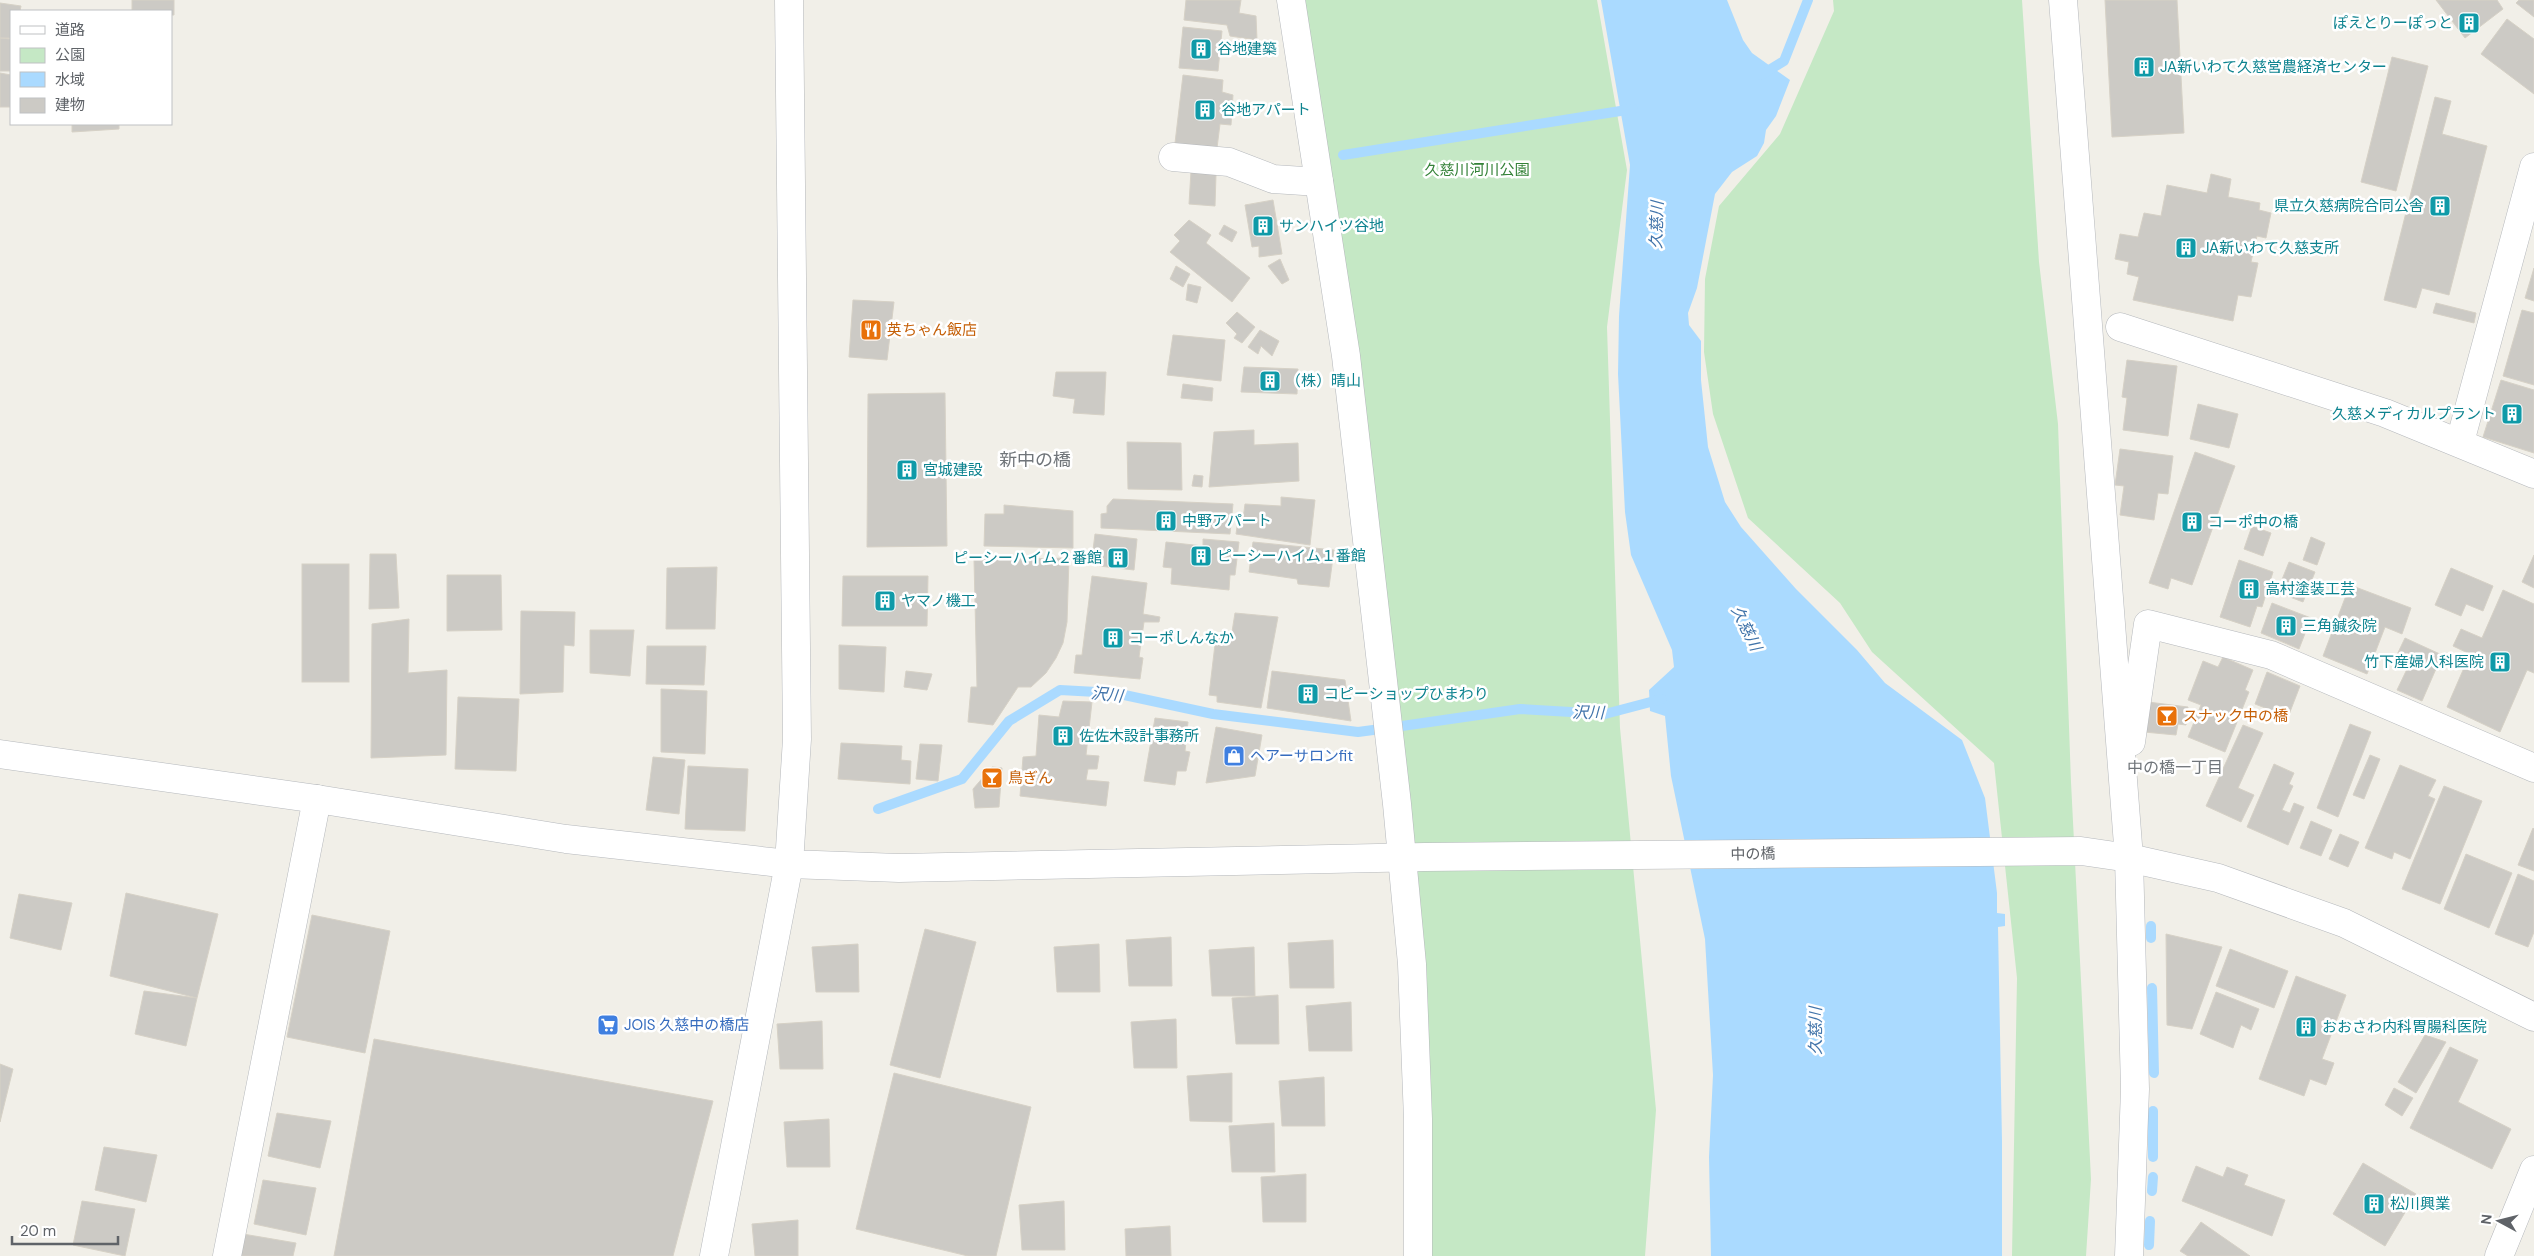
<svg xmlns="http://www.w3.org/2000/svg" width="2534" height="1256" viewBox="0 0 2534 1256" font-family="'DM Sans','Noto Sans JP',sans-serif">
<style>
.green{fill:#c5e8c5}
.water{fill:#aadaff}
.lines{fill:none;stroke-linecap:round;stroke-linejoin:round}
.stream{stroke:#aadaff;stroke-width:10}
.building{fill:#cccac5;stroke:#d6d1c6}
.minor-casing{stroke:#b5b8bc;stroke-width:29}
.tertiary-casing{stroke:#b5b8bc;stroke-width:29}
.minor{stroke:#fff;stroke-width:28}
.tertiary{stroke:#fff;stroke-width:28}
.labels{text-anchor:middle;stroke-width:5;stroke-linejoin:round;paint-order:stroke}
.culture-label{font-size:15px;fill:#0d838f;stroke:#fff;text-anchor:start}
.park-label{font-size:15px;fill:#348238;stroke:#fff}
.food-label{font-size:15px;fill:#c56008;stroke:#fff;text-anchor:start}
.shop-label{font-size:15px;fill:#366cbe;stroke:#fff;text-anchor:start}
.street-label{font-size:15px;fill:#5f6368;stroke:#fff}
.water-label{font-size:16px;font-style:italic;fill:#4174aa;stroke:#fff}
.neighbourhood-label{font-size:16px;fill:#70757a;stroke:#fff}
.quarter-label{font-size:18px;fill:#70757a;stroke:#fff}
</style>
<rect width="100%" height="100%" fill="#f1efe8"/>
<g class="green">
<path d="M1301 0H1597L1627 170 1607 327 1620 728 1656 1110 1645 1256H1428L1426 1054Z"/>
<path d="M1833 0H2022L2039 262 2058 424 2071 782 2091 1179 2086 1256H2012L2017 978 1994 763 1872 652 1840 603 1748 518 1713 414 1704 352 1705 279 1719 206 1780 134 1834 11Z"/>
</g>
<path class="water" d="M1601 0H1727L1743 40 1752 53 1790 80 1776 116 1766 130 1764 143 1757 156 1732 172 1715 194 1697 288 1688 313 1689 325 1701 341V380L1708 447 1725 502 1741 527 1796 589 1857 650 1885 683 1962 740 1985 798 1997 893V913L2005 914V926L1998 927 2002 1141V1256H1711L1709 1157 1713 1075 1705 939 1671 776 1665 716 1650 711 1649 690 1674 667 1672 650 1631 555 1625 512 1618 374 1619 316 1630 165Z"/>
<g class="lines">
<g class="stream">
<path d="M1761 75 1784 61 1808 0"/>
<path d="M1343 155 1633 109"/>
<path d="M1402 726 1520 709 1605 714 1662 699"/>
<path d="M878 809 962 779 1009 721 1060 690 1115 693 1213 714 1358 732 1373 730"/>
<path d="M2151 926V938"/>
<path d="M2152 988 2154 1073"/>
<path d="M2153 1157V1111"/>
<path d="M2152 1191 2153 1177"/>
<path d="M2149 1245 2150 1221"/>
</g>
</g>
<g class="building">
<path d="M132 0H174V15H171V11L132 10Z"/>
<path d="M1186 0H1241L1239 13 1256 16 1257 40 1230 36 1227 25 1184 20Z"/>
<path d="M2105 0H2177L2184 133 2112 137Z"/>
<path d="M2436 0H2497L2503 9 2465 38Z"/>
<path d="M2519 0H2534V17L2516 3Z"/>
<path d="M0 3 21 6 20 11H11V38H0Z"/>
<path d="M2507 19 2534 39V94L2481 54Z"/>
<path d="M1183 27 1222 31 1218 71 1179 68Z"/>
<path d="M0 38 11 39V71H0Z"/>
<path d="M2392 57 2428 66 2396 191 2361 182Z"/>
<path d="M0 73 11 75V107H0Z"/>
<path d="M1183 75 1223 80 1222 92 1233 95 1231 125 1220 124 1217 148 1175 143Z"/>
<path d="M2435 97 2451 101 2442 134 2487 146 2449 295 2422 288 2416 308 2384 300Z"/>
<path d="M72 124H119V129L72 132Z"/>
<path d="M1191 171 1216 174 1215 206 1189 204Z"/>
<path d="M2211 174 2231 179 2228 197 2260 203 2259 210 2271 213 2266 238 2257 236 2251 262 2258 263 2251 297 2238 295 2233 321 2133 300 2139 277 2127 274 2129 262 2115 259 2120 234 2138 237 2144 213 2161 216 2167 185 2207 193Z"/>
<path d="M1273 200 1282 254 1259 257V246L1252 247 1245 205Z"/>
<path d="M1189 220 1211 235 1206 243 1250 278 1232 302 1170 252 1180 241 1174 235Z"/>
<path d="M1224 225 1237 232 1232 242 1219 234Z"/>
<path d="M1280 259 1289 280 1282 284 1268 266Z"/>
<path d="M1176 266 1190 274 1183 287 1170 279Z"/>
<path d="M2534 268V301L2525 298Z"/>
<path d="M1188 284 1201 287 1197 303 1186 300Z"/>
<path d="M853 300 894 302 887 360 849 357Z"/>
<path d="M2436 303 2476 313 2474 323 2433 313Z"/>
<path d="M2522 310 2534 313V385L2503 376Z"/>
<path d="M1237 312 1255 327 1242 343 1234 338 1237 334 1226 323Z"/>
<path d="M1260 330 1279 341 1272 356 1261 346 1258 354 1248 347Z"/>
<path d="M1173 335 1225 340 1221 381 1167 375Z"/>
<path d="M2127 360 2177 366 2168 436 2123 430 2127 398 2122 397Z"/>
<path d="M1244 367 1298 369 1297 394 1241 392Z"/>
<path d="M1056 372H1106L1104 415 1073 413 1075 399 1053 396Z"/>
<path d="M2501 380 2534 390V453L2483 437Z"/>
<path d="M1183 384 1213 388 1212 401 1181 398Z"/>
<path d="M945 393 947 546 867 547 868 394Z"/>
<path d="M2198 404 2238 414 2229 448 2190 439Z"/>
<path d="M1254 430V445L1298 443 1299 481 1209 487 1214 432Z"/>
<path d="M1127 442 1181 443 1182 490 1128 489Z"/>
<path d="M2120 449 2173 456 2168 494 2158 493 2154 520 2120 515 2124 486 2115 485Z"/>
<path d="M2195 452 2235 466 2192 585 2171 578 2168 589 2149 583Z"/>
<path d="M1194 475 1203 476 1202 487 1192 486Z"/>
<path d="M1281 497 1315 500 1310 545 1236 534 1238 520 1243 519 1245 504 1281 506Z"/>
<path d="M1113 499 1233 504 1230 534 1101 528V514L1107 513V506Z"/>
<path d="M1004 505 1073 511V548L984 546 985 514H1004Z"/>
<path d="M2252 526 2271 533 2263 556 2244 549Z"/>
<path d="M1095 534 1137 539 1134 570 1099 566 1101 551 1093 550Z"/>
<path d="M2311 537 2325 543 2317 565 2303 560Z"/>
<path d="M1203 539 1239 542 1235 575H1230L1229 590 1171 584 1172 568 1163 567 1166 542 1203 546Z"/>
<path d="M1253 542 1334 550 1329 587 1298 584 1297 579 1249 572Z"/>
<path d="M370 554H396L399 608 369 609Z"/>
<path d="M2534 555V588L2522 582Z"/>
<path d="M1069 558 1067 622 1063 643 1056 658 1046 673 1031 687H1018L993 725 968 722 971 687H977L974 560Z"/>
<path d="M2239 560 2273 572 2262 607 2257 606 2250 627 2220 617Z"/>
<path d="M2289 562 2315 572 2303 602 2277 592Z"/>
<rect x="302" y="564" width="47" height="118"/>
<path d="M717 567 715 629H666L667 568Z"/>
<path d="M2451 568 2493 586 2483 611 2466 604 2461 616 2435 605Z"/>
<path d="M447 575H501L502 630 447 631Z"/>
<path d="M843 576H928L927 626H842Z"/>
<path d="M1092 576 1147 583 1143 614 1160 617 1159 622H1144L1139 657 1143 658 1140 679 1074 673 1076 655H1082Z"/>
<path d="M2350 585 2411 608 2402 634 2385 627 2367 674 2323 656Z"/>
<path d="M2503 590 2534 604V673L2527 670 2500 732 2447 707 2470 654 2453 646 2461 629 2482 638Z"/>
<path d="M2272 603 2311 618 2299 649 2261 633Z"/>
<path d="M521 611 575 612 574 646 564 645 563 692 520 694Z"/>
<path d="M1235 613 1278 617 1261 708 1217 702V696L1209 695 1216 636 1231 638Z"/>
<path d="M409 619 408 673 447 670 446 755 371 758 372 624Z"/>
<path d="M590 630H634L630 676 590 673Z"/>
<path d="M2405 638 2442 655 2422 701 2397 690 2408 667 2394 661Z"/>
<path d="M839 645 886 647 884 692 839 689Z"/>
<path d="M647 646H706L704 685 646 684Z"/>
<path d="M2223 657 2253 670 2245 690 2249 692 2225 752 2188 737 2201 705 2188 700 2203 661 2218 667Z"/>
<path d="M906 671 932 674 927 690 904 687Z"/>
<path d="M1272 671 1345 680 1351 721 1267 708Z"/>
<path d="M2267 672 2300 686 2288 717 2255 704Z"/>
<path d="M661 689 707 691 705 754 661 752Z"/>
<path d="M458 697 519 699 516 771 455 769Z"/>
<path d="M1063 701 1092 702 1086 755 1099 756 1097 769H1088L1086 780 1109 782 1106 806 1020 796 1023 757 1036 756 1039 715 1059 717Z"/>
<path d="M2148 702 2188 707 2186 725 2178 724 2176 735 2144 732Z"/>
<path d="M1155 718 1188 722 1185 751 1190 752 1186 771H1177L1175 785 1144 781Z"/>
<path d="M2350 724 2371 732 2338 817 2317 808Z"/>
<path d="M2243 725 2263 733 2238 788 2254 795 2241 822 2206 806Z"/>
<path d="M1216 727 1262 735 1255 776 1206 783Z"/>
<path d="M841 743 902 746 901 760 911 761 910 784 838 779Z"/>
<path d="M920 744 942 745 938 781 916 779Z"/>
<path d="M2370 755 2380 759 2364 799 2353 795Z"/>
<path d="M653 757 685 760 679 814 646 810Z"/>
<path d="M2274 764 2294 773 2289 784 2293 786 2282 810 2290 813 2294 803 2304 807 2288 845 2247 827Z"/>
<path d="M2400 765 2436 780 2428 796 2435 799 2410 859 2394 852 2392 859 2365 848Z"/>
<path d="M688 766 748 769 745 831 685 829Z"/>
<path d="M992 767 1002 768 999 807 975 808 973 789Z"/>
<path d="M2444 786 2482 801 2440 904 2402 889Z"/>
<path d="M2311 821 2332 830 2321 856 2300 848Z"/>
<path d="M2533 828 2534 829V871L2518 865Z"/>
<path d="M2340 834 2359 842 2348 867 2329 859Z"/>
<path d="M2466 854 2512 873 2489 928 2444 909Z"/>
<path d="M2518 874 2534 881V932L2528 947 2495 934Z"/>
<path d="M126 893 218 914 197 998 110 976Z"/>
<path d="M19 894 72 903 61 950 10 938Z"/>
<path d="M312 915 390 931 365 1053 287 1037Z"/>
<path d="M925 929 976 942 940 1078 890 1065Z"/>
<path d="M2166 934 2222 947 2192 1029 2167 1025Z"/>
<path d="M1171 937 1172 986H1129L1126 940Z"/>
<path d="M1333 940 1334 988H1290L1288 943Z"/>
<path d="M858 944 859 992H816L812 947Z"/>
<path d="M1099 944 1100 992H1057L1054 947Z"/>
<path d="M1254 947 1255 996H1212L1209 950Z"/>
<path d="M2230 949 2288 971 2274 1008 2216 986Z"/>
<path d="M2296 976 2346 995 2322 1059 2334 1063 2326 1085 2310 1079 2304 1096 2259 1079Z"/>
<path d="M144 991 197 998 186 1046 135 1034Z"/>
<path d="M2216 992 2259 1009 2251 1030 2241 1025 2233 1048 2200 1034Z"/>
<path d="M1278 995 1279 1044H1236L1232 998Z"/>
<path d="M1351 1002 1352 1051H1309L1306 1006Z"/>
<path d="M1176 1019 1177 1068H1134L1131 1022Z"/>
<path d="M822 1021 823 1069H780L777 1024Z"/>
<path d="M2425 1035 2446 1042 2416 1093 2398 1082Z"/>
<path d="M374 1039 713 1101 673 1256H334Z"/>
<path d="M2450 1047 2478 1060 2458 1102 2511 1129 2492 1169 2410 1128Z"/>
<path d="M0 1064 13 1069 0 1122Z"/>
<path d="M894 1073 1031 1107 996 1256H968L856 1229Z"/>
<path d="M1232 1073V1122L1190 1121 1187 1076Z"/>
<path d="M1324 1077 1325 1126H1282L1279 1081Z"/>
<path d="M2394 1088 2413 1098 2402 1116 2385 1105Z"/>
<path d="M277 1113 331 1121 320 1168 268 1156Z"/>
<path d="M829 1119 830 1167H787L784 1122Z"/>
<path d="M1274 1123 1275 1172H1232L1229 1126Z"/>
<path d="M104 1147 157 1155 146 1202 95 1190Z"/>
<path d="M2363 1163 2416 1194 2385 1246 2333 1214Z"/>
<path d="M2196 1166 2223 1177 2227 1167 2248 1175 2244 1185 2285 1200 2272 1236 2182 1201Z"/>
<path d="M1306 1174V1222H1263L1261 1177Z"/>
<path d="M263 1180 316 1188 306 1235 254 1224Z"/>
<path d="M82 1201 135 1209 125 1256 73 1245Z"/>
<path d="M1064 1201 1065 1250H1022L1019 1205Z"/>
<path d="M798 1220V1256H755L752 1224Z"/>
<path d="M2201 1222 2250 1256H2188L2180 1251Z"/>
<path d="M1170 1226 1171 1256H1126L1125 1229Z"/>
<path d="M243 1234 296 1243 293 1256H239Z"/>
</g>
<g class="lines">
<g class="minor-casing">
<g id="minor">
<path d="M1291 0 1346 356 1397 804 1412 964 1418 1119V1256"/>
<path d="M2063 0 2129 858 2135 1089 2129 1256"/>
<path d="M1173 157 1229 162 1273 179 1319 182"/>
<path d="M2120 327 2385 413 2534 474"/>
<path d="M2460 442 2534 167"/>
<path d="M2131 742 2148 624 2271 655 2534 768"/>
<path d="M227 1256 317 799"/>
<path d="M2499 1256 2534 1170"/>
</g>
</g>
<g class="tertiary-casing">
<g id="tertiary">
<path d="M789 0 797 739 789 864 899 868 1425 857 2081 851 2129 858 2218 878 2344 923 2534 1017"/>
<path d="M0 754 317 799 566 839 789 864 714 1256"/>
</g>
</g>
<use href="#minor" class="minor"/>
<use href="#tertiary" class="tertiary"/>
</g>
<defs>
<g id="building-square" transform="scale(1.125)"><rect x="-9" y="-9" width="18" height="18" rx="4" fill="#0f9aa8" stroke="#fff"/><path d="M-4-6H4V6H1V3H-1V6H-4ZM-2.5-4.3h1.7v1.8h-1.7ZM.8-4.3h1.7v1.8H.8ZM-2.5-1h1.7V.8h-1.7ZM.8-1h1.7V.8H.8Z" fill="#fff"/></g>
<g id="restaurant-square" transform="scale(1.125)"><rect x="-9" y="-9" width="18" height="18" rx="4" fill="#e8710a" stroke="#fff"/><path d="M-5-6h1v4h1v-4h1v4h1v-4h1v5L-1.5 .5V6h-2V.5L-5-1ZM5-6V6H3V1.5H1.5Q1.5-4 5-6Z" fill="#fff"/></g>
<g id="bar-square" transform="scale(1.125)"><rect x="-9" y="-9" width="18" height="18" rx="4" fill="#e8710a" stroke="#fff"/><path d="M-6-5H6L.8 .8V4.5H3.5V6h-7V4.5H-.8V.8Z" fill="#fff"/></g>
<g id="shop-square" transform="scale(1.125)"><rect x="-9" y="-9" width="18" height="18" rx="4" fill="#3f7fe0" stroke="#fff"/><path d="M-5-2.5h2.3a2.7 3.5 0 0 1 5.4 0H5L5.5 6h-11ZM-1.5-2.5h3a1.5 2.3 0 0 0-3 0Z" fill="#fff"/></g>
<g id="supermarket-square" transform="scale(1.125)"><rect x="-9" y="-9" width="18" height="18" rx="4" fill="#3f7fe0" stroke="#fff"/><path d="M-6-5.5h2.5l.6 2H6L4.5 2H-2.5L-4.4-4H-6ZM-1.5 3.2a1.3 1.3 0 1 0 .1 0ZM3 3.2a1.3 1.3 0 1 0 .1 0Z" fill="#fff"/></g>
</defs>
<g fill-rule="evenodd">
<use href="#building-square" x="2469" y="23"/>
<use href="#building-square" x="1201" y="49"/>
<use href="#building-square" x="2144" y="67"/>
<use href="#building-square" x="1205" y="110"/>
<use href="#building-square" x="2440" y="206"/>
<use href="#building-square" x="1263" y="226"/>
<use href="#building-square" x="2186" y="248"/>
<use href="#restaurant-square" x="871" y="330"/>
<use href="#building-square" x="1270" y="381"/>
<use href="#building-square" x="2512" y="414"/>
<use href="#building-square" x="907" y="470"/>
<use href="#building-square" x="1166" y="521"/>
<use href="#building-square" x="2192" y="522"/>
<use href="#building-square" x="1201" y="556"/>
<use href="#building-square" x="1118" y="558"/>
<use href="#building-square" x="2249" y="589"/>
<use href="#building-square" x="885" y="601"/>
<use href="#building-square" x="2286" y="626"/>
<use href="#building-square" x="1113" y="638"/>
<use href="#building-square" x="2500" y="662"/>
<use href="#building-square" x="1308" y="694"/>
<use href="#bar-square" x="2167" y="716"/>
<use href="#building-square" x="1063" y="736"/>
<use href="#shop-square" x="1234" y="756"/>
<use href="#bar-square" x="992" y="778"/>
<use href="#supermarket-square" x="608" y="1025"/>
<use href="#building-square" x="2306" y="1027"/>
<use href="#building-square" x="2374" y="1204"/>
</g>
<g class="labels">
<g class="culture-label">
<text x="2453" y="28" text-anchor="end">ぽえとりーぽっと</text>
<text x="1217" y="54">谷地建築</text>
<text x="2160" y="72">JA新いわて久慈営農経済センター</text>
<text x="1221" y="115">谷地アパート</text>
<text x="2424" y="211" text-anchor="end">県立久慈病院合同公舎</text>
<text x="1279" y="231">サンハイツ谷地</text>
<text x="2202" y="253">JA新いわて久慈支所</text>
<text x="1286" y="386">（株）晴山</text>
<text x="2496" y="419" text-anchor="end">久慈メディカルプラント</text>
<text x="923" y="475">宮城建設</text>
<text x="1182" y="526">中野アパート</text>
<text x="2208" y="527">コーポ中の橋</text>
<text x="1217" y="561">ピーシーハイム１番館</text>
<text x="1102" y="563" text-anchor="end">ピーシーハイム２番館</text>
<text x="2265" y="594">高村塗装工芸</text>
<text x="901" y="606">ヤマノ機工</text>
<text x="2302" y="631">三角鍼灸院</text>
<text x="1129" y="643">コーポしんなか</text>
<text x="2484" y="667" text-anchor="end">竹下産婦人科医院</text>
<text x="1324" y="699">コピーショップひまわり</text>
<text x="1079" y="741">佐佐木設計事務所</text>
<text x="2322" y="1032">おおさわ内科胃腸科医院</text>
<text x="2390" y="1209">松川興業</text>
</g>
<g class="park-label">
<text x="1477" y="175">久慈川河川公園</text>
</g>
<g class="food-label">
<text x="887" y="335">英ちゃん飯店</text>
<text x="2183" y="721">スナック中の橋</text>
<text x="1008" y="783">鳥ぎん</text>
</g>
<g class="shop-label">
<text x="1250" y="761">ヘアーサロンfit</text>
<text x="624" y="1030">JOIS 久慈中の橋店</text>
</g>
<g class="street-label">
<text transform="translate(1753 854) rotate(-1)" y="5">中の橋</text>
</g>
<g class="water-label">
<text transform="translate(1656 225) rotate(-88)" y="6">久慈川</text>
<text transform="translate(1747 628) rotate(64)" y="6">久慈川</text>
<text transform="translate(1107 694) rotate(6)" y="6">沢川</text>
<text transform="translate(1588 712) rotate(1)" y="6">沢川</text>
<text transform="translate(1815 1031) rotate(-90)" y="6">久慈川</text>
</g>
<g class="neighbourhood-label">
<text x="2175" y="773">中の橋一丁目</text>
</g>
<g class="quarter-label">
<text x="1035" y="466">新中の橋</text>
</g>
</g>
<rect x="10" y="10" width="162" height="115" fill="#ffffff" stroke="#bfc1c3"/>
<rect x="20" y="26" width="25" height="8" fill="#ffffff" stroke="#bfc1c3"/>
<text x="55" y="35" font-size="15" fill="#5f6368">道路</text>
<rect x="20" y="48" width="25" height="15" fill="#c5e8c5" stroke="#bfc1c3"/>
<text x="55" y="60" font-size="15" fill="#5f6368">公園</text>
<rect x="20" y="72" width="25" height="15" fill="#aadaff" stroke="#bfc1c3"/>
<text x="55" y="85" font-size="15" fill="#5f6368">水域</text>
<rect x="20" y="98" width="25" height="15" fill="#cccac5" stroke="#bfc1c3"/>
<text x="55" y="110" font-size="15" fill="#5f6368">建物</text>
<g transform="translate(2499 1221) rotate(277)" stroke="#ffffff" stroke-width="4" paint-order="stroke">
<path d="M0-4L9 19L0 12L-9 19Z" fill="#5f6368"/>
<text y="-8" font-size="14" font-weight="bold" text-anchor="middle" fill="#5f6368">N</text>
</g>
<path d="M12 1236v8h106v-8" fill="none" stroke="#5f6368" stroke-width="2.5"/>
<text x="20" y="1236" font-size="15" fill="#5f6368" stroke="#ffffff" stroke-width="4" paint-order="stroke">20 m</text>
</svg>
